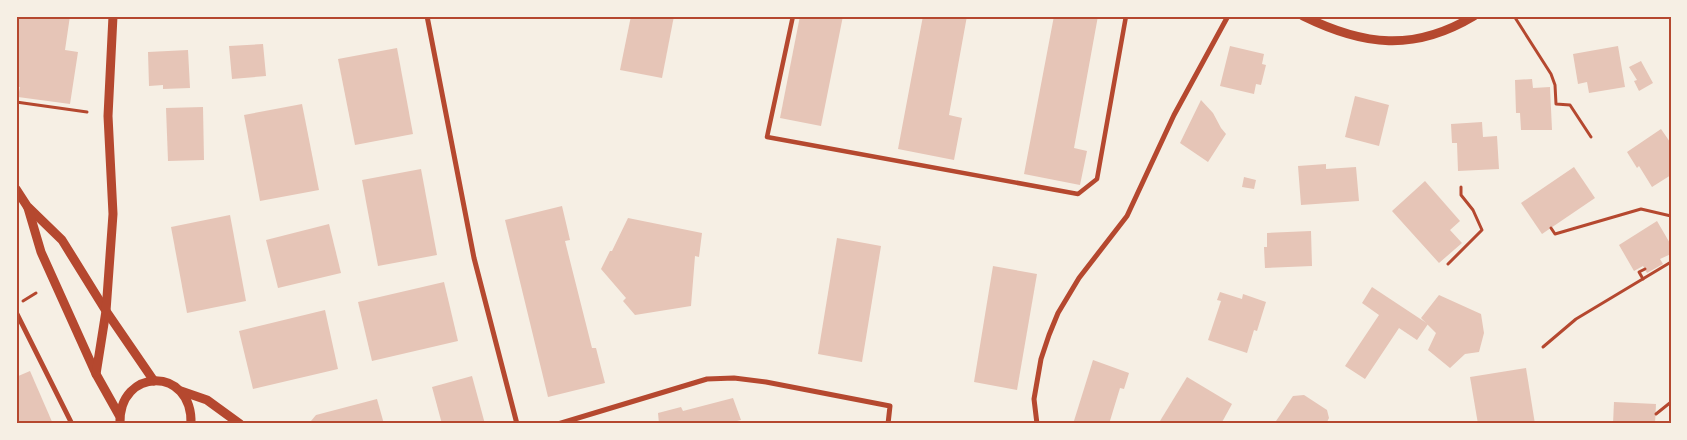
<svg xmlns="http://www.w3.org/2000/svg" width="1687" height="440" viewBox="0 0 1687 440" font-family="Figtree,sans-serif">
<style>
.building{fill:#e6c5b7}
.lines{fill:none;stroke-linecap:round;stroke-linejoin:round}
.path{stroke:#b5482f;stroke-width:3}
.pedestrian{stroke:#b5482f;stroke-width:4.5}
.minor{stroke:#b5482f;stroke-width:5}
.tertiary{stroke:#b5482f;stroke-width:9}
.neatline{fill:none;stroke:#b5482f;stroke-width:2}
</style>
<rect width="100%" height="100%" fill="#f6efe4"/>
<g class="building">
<path d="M16 16H70L65 50 78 52 70 104 18 97 20 87H16Z"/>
<path d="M631 16H674L662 78 620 70Z"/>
<path d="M800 16H843L821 126 780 118Z"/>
<path d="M923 16H967L949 115 962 118 954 160 898 149Z"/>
<path d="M1054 16H1098L1074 148 1087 151 1080 185 1024 174Z"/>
<path d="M263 44 266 76 232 79 229 46Z"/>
<path d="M1230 46 1264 54 1262 64 1266 65 1261 85 1256 84 1254 94 1220 86Z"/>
<path d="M1618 46 1625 87 1589 93 1587 82 1578 84 1573 54Z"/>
<path d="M397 48 413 134 355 145 338 59Z"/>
<path d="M188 50 190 88 163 89V85L149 86 148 52Z"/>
<path d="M1641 61 1653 83 1639 91 1634 81 1637 80 1629 67Z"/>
<path d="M1532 79 1533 88 1550 87 1552 130H1521L1520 113H1516L1515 80Z"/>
<path d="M1355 96 1389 105 1379 146 1345 137Z"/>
<path d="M1201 100 1213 113 1221 128 1226 134 1208 162 1180 143Z"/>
<path d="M302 104 319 190 260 201 244 115Z"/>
<path d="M203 107 204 160 168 161 166 108Z"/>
<path d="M1482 122 1483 137 1497 136 1499 169 1458 171 1457 143H1452L1451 124Z"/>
<path d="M1661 129 1670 142 1671 141V175L1652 187 1639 166 1637 168 1627 152Z"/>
<path d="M1326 164V169L1356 167 1359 201 1301 205 1298 166Z"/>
<path d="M1574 167 1595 198 1542 234 1521 203Z"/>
<path d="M421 169 437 255 378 266 362 180Z"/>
<path d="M1244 177 1256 180 1254 189 1242 187Z"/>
<path d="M1425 181 1460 221 1450 230 1462 243 1439 263 1392 211Z"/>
<path d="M562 206 570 240 565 241 592 348H596L605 383 548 397 505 220Z"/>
<path d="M230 215 246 301 187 313 171 227Z"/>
<path d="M628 218 702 233 699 257 695 256 691 306 635 315 623 301 626 298 601 269 610 251H612Z"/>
<path d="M1657 221 1671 245V254L1660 259 1663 264 1647 273 1643 266 1634 271 1619 245Z"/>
<path d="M329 224 341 273 278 288 266 240Z"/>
<path d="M1311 231 1312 266 1265 268 1264 247H1267V233Z"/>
<path d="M837 238 881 246 862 362 818 354Z"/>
<path d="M993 266 1037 274 1017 390 974 382Z"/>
<path d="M444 282 458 341 372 361 358 302Z"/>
<path d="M1372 287 1428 324 1417 340 1399 328 1365 379 1345 366 1379 315 1362 303Z"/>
<path d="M1220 292 1242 299 1243 294 1266 302 1257 331 1254 330 1247 353 1208 340 1221 301 1217 300Z"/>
<path d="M1439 295 1481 314 1484 333 1479 352 1465 354 1450 368 1428 350 1436 333 1421 318Z"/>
<path d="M325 310 338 369 253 389 239 331Z"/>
<path d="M1093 360 1129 373 1124 389 1120 388 1109 424H1073Z"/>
<path d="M1526 368 1535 424H1478L1470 377Z"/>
<path d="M30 371 53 424H16V377Z"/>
<path d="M472 376 485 424H442L432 387Z"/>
<path d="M1187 377 1232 404 1221 424H1163L1160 421Z"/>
<path d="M1304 395 1327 410 1329 418 1326 424H1274L1293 396Z"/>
<path d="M733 398 741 420 737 421 738 424H659L658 413 681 407 683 411Z"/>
<path d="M377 399 384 424H314L311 421 316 415Z"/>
<path d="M1614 402 1656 404 1655 424H1613Z"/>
</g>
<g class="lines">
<g class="path">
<path d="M1514 16 1551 74 1555 85 1556 104 1570 105 1591 137"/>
<path d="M16 102 87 112"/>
<path d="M1551 228 1555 234 1641 209 1671 216"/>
<path d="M1448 264 1482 230 1473 210 1461 195V187"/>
<path d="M1643 279 1639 272 1645 269"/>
<path d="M23 301 36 293"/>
<path d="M1543 347 1576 319 1671 262"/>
<path d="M1656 414 1671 402"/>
<path d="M994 424H995"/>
</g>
<path class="pedestrian" d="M793 16 767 137 1078 194 1097 179 1126 16"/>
<g class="minor">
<path d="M427 16 474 258 517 424"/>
<path d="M16 312 72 424"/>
<path d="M558 424 707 379 734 378 766 382 890 406 888 424"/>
<path d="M1037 424 1034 399 1041 359 1049 335 1058 313 1079 278 1127 216 1174 115 1228 16"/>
</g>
<g class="tertiary">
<path d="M1303 16C1364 46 1414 52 1474 16"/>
<path d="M16 189 27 206 62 240 106 311 154 381"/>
<path d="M28 208 41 252 96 374 119 415"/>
<path d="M96 374 106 311 113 214 108 116 113 16"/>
<path d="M181 391 207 400 240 424"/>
<path d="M120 424C118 367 193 366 191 424"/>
</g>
</g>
<rect width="1687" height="440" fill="none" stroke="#f6efe4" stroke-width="35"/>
<rect x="18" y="18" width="1652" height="404" class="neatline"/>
</svg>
